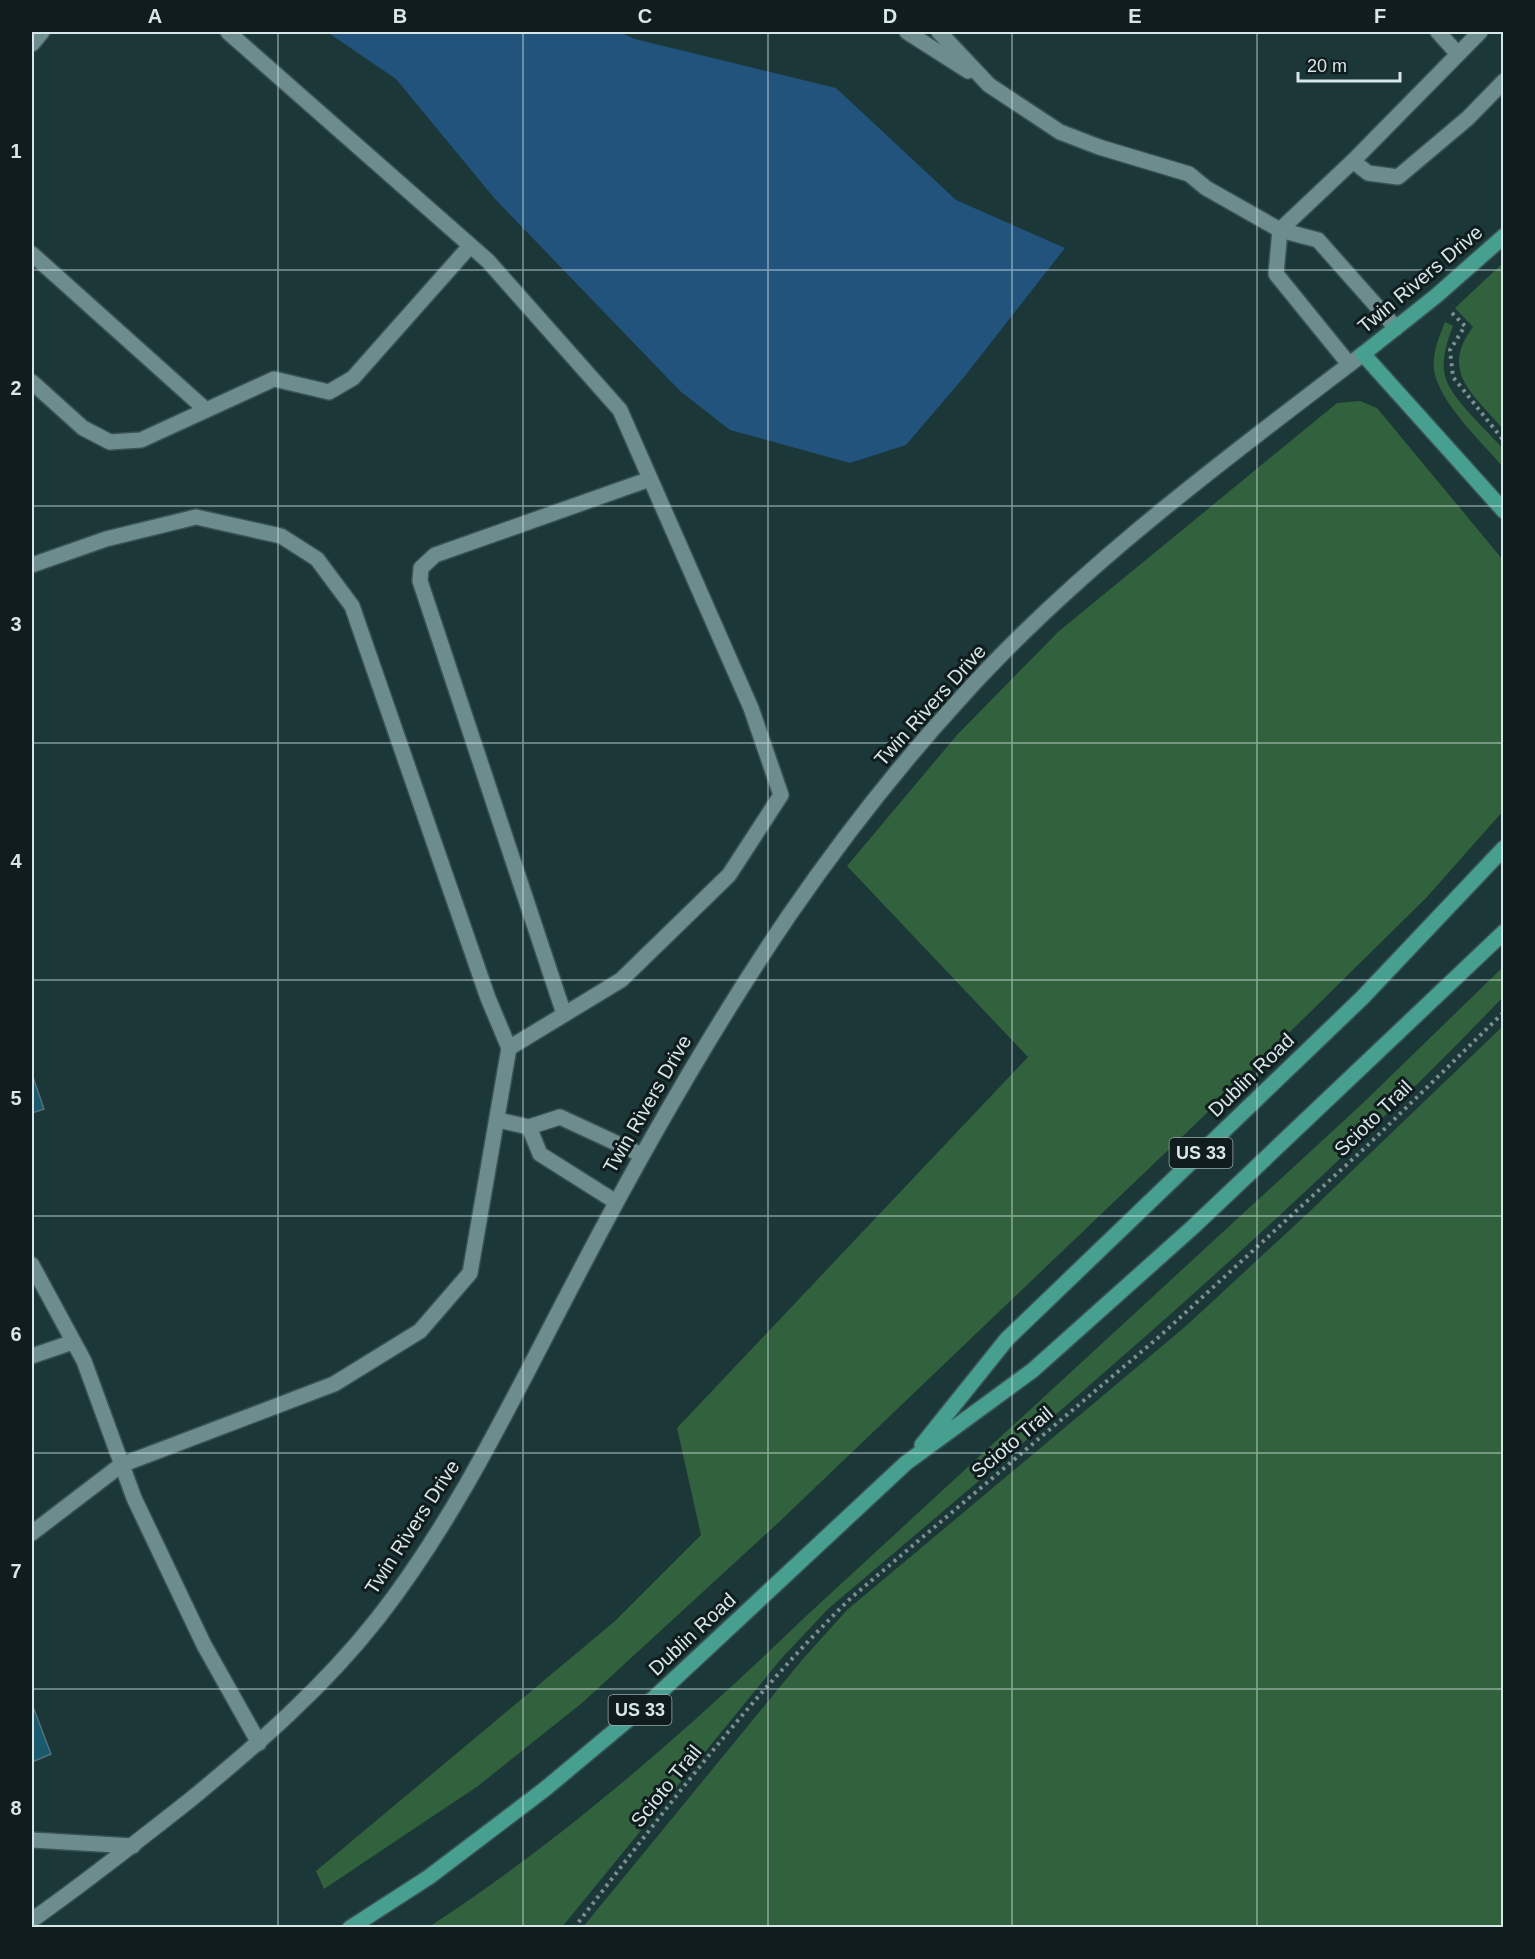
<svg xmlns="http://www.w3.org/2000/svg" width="1535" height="1959" viewBox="0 0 1535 1959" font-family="Helvetica,sans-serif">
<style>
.green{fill:#31623d}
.water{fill:#21537d}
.building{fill:#1a5a6e;stroke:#566f79;stroke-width:1.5}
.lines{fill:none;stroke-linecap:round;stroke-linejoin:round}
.minor-casing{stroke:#395254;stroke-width:18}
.major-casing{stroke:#395254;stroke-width:18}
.path{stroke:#7a9091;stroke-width:4;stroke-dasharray:3 4.5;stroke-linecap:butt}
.minor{stroke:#6d8c8d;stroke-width:15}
.major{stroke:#479f8f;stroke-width:15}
.grid{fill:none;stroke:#d7e7e8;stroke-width:1.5;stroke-opacity:0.55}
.labels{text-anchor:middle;stroke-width:6;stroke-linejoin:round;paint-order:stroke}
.shield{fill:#101c1d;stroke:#9baaab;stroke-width:1.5}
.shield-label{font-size:18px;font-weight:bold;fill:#d7e7e8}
.street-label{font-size:20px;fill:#d7e7e8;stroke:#101c1d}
.neatline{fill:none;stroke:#d7e7e8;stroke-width:2}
.grid-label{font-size:20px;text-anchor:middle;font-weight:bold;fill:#d7e7e8}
</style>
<rect width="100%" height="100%" fill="#1b3738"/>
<g class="green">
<path d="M1503 263V429C1474 394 1439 372 1473 327L1455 308Z"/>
<path d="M1445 322 1453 326C1447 342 1441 359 1445 376 1450 398 1488 431 1503 449V467C1482 442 1439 403 1434 370 1432 353 1439 337 1445 322Z"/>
<path d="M1360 401 1377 408 1503 560V811L1427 897 1231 1090 778 1523 582 1703 478 1786 324 1889 316 1871 615 1621 701 1535 677 1428 1028 1057 847 866 957 735 1058 632 1337 403Z"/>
<path d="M1503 967V997C1293 1216 1060 1412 828 1609L781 1659 562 1927H429C564 1839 688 1730 804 1618L1363 1103Z"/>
<path d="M1503 1026V1927H583L802 1660 847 1610 1186 1326 1308 1213Z"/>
</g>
<path class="water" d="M327 32H619L635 39 836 88 956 200 1065 248 964 377 906 445 850 463 730 430 680 391 495 199 396 79Z"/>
<g class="building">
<path d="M32 1074 44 1109 32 1113Z"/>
<path d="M32 1704 51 1754 32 1762Z"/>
</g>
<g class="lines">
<g class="minor-casing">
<g id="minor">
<path d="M907 32 968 71"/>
<path d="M939 32 989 85 1060 132 1099 147 1189 174 1206 188 1280 230 1318 240 1396 328"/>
<path d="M1438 32 1457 53"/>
<path d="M32 44 42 32"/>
<path d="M1353 161 1368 173 1398 177 1468 118 1504 81"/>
<path d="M32 254 205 409"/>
<path d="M1349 364 1276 274 1280 230 1353 161 1480 32"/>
<path d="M32 382 83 428 110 442 141 440 274 379 329 392 353 378 470 246"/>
<path d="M32 565 106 539 196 517 281 536 317 559 352 606 488 998 509 1048"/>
<path d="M564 1014 420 581 421 568 435 555 650 479"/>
<path d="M498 1120 529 1127"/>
<path d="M616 1202 540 1154 529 1127 560 1117 642 1155"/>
<path d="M32 1265 84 1361 134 1498 204 1645 259 1743"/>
<path d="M32 1356 73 1342"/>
<path d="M32 1533 121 1465 334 1384 420 1331 470 1273 509 1048 621 980 729 875 781 795 751 708 620 410 488 261 228 32"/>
<path d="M32 1840 133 1846"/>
<path d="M32 1920C86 1882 138 1841 190 1800 258 1744 323 1688 378 1618 457 1517 513 1398 573 1284 639 1157 709 1033 790 914 841 840 897 768 958 701 1074 571 1225 459 1363 354"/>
</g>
</g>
<g class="major-casing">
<g id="major">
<path d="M1504 236 1436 296 1363 354 1504 511"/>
<path d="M922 1445 1007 1339 1362 998 1504 848"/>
<path d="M350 1928 429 1877 545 1789 654 1698 906 1463 1033 1370 1193 1227 1504 932"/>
</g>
</g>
<g class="path">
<path d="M1452 313 1465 326 1450 350 1453 377 1504 441"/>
<path d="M574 1928C662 1814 749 1697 852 1597L1160 1336 1367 1146 1504 1012"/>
</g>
<use href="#minor" class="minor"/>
<use href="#major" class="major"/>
</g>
<path class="grid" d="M278 32V1928M523 32V1928M768 32V1928M1012 32V1928M1257 32V1928M32 270H1504M32 506H1504M32 743H1504M32 980H1504M32 1216H1504M32 1453H1504M32 1689H1504"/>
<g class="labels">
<g class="shield">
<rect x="1169.5" y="1138" width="63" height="30" rx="4.5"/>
<rect x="608.5" y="1695" width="63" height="30" rx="4.5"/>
</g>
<g class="shield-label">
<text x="1201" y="1159">US 33</text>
<text x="640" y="1716">US 33</text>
</g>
<g class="street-label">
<text transform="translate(1420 279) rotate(-40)" y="7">Twin Rivers Drive</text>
<text transform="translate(930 705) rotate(-48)" y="7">Twin Rivers Drive</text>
<text transform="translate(1251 1075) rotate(-44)" y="7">Dublin Road</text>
<text transform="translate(647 1104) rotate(-60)" y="7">Twin Rivers Drive</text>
<text transform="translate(1373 1118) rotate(-44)" y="7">Scioto Trail</text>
<text transform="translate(1012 1442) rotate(-40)" y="7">Scioto Trail</text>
<text transform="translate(412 1527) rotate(-57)" y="7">Twin Rivers Drive</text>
<text transform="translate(692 1634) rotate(-43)" y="7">Dublin Road</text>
<text transform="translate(666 1786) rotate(-51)" y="7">Scioto Trail</text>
</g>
</g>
<rect width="1535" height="1959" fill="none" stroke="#101c1d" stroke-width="66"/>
<path d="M1298 72v9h102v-9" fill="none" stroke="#d7e7e8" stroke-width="3"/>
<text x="1307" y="72" font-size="18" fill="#d7e7e8" stroke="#101c1d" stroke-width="4.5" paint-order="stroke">20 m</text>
<rect x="33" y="33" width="1469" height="1893" class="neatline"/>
<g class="grid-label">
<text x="155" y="23">A</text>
<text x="400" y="23">B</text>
<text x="645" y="23">C</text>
<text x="890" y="23">D</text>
<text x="1135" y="23">E</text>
<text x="1380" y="23">F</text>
<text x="16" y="158">1</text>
<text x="16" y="395">2</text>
<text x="16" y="631">3</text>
<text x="16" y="868">4</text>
<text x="16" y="1105">5</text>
<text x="16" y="1341">6</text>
<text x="16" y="1578">7</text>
<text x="16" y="1815">8</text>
</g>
</svg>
